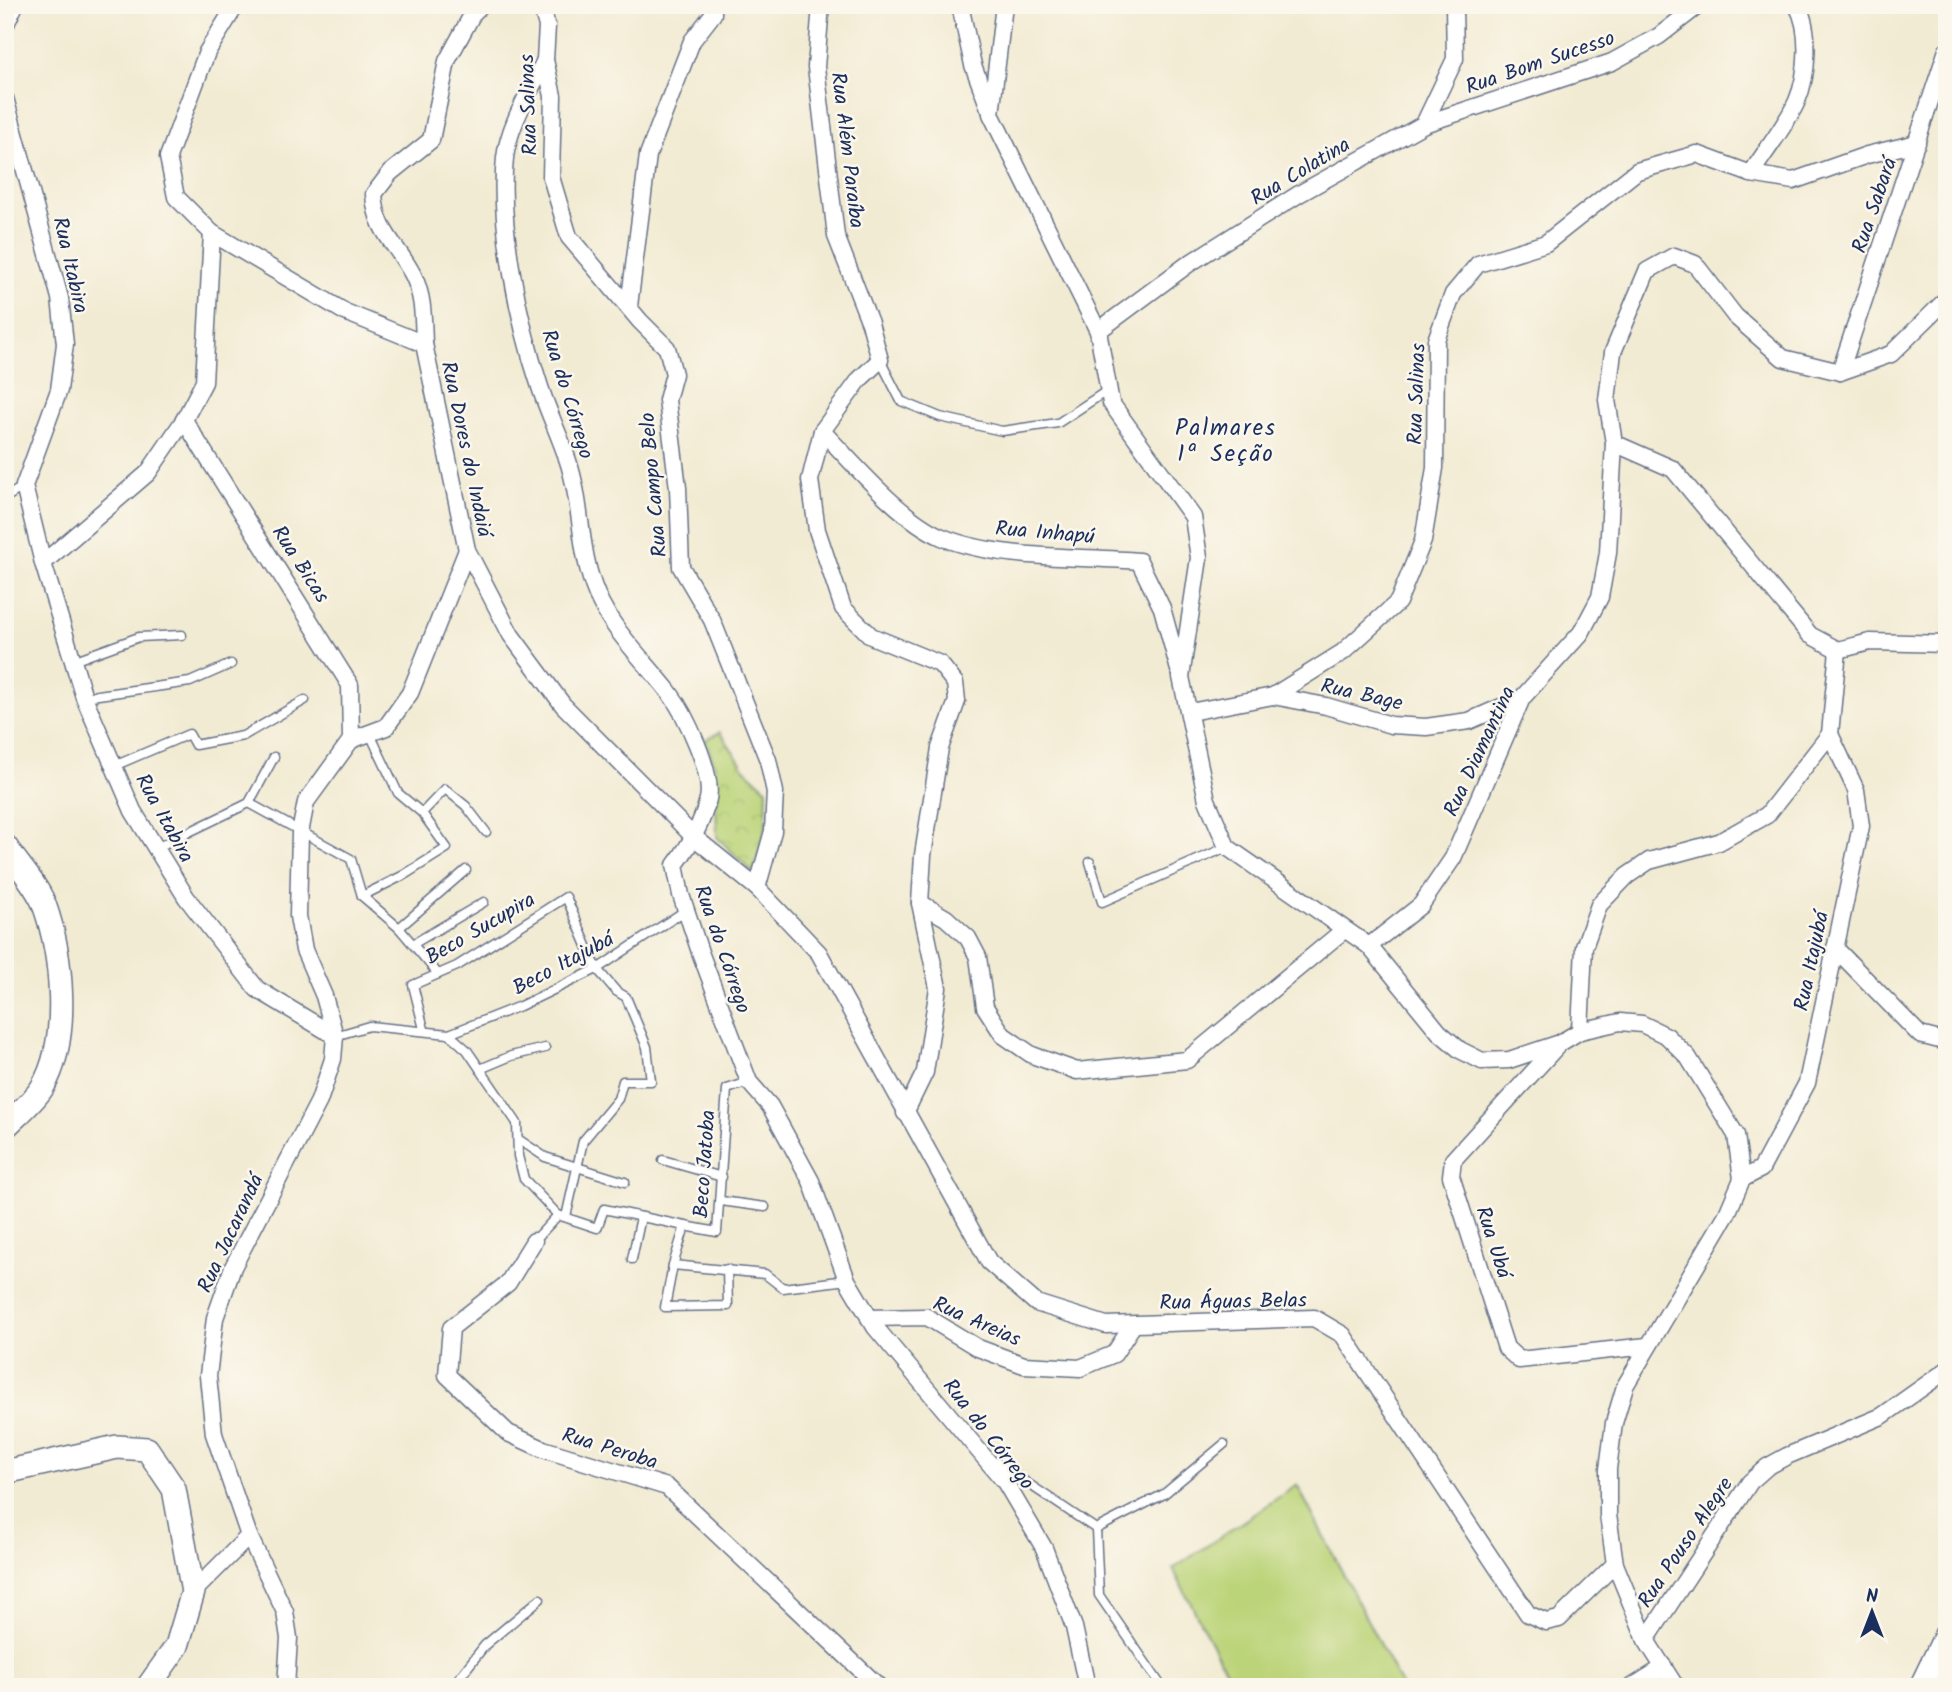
<svg xmlns="http://www.w3.org/2000/svg" width="1952" height="1692" viewBox="0 0 1952 1692" font-family="Kalam,sans-serif">
<style>
.park{fill:url(#park-crowns);stroke:#6c826c;stroke-width:2}
.pitch{fill:#bcd479;stroke:#6c826c;stroke-width:2}
.lines{fill:none;stroke-linecap:round;stroke-linejoin:round}
.lane-casing{stroke:#667187;stroke-width:11}
.street-casing{stroke:#667187;stroke-width:19}
.secondary-casing{stroke:#667187;stroke-width:26}
.lane{stroke:#fff;stroke-width:8}
.street{stroke:#fff;stroke-width:16}
.secondary{stroke:#fff;stroke-width:23}
.labels{text-anchor:middle;stroke-width:5;stroke-linejoin:round;paint-order:stroke}
.street-label{font-size:21px;fill:#1b2f5e;stroke:#fbf7ec}
.neighbourhood-label{font-size:23px;letter-spacing:2px;fill:#1b2f5e;stroke:#fbf7ec}
</style>
<defs>
<pattern id="park-crowns" width="20" height="18" patternUnits="userSpaceOnUse" patternTransform="scale(1.75)"><rect width="20" height="18" fill="#bcd479"/><path d="M2 6a3 3 0 1 1 6 0M12 15a3 3 0 1 1 6 0" fill="none" stroke="#a1b66b"/></pattern>
</defs>
<rect width="100%" height="100%" fill="#fbf7ec"/>
<filter id="ink" filterUnits="userSpaceOnUse"><feTurbulence type="fractalNoise" baseFrequency=".0143" numOctaves="2"/><feDisplacementMap in="SourceGraphic" scale="14" xChannelSelector="R" yChannelSelector="G"/><feConvolveMatrix kernelMatrix="1 2 1 2 8 2 1 2 1" color-interpolation-filters="sRGB"/></filter>
<filter id="wash" filterUnits="userSpaceOnUse"><feTurbulence type="fractalNoise" baseFrequency=".00686" numOctaves="4" result="noise"/><feDisplacementMap in="SourceGraphic" scale="28" xChannelSelector="R" yChannelSelector="G"/><feGaussianBlur stdDeviation="1.57" result="paint"/><feColorMatrix in="noise" values="0 0 0 0 0 0 0 0 0 0 0 0 0 0 0 0 0 1.4 0 .05"/><feComposite in="paint" operator="in"/></filter>
<g filter="url(#wash)">
<rect width="100%" height="100%" fill="#f2ebd3"/>
<path class="park" d="M720 732 745 769 767 789 766 826 753 873 717 837 715 766 705 740Z"/>
<path class="pitch" d="M1297 1485 1402 1687H1234L1173 1569Z"/>
</g>
<g filter="url(#ink)">
<g class="lines">
<g class="lane-casing">
<g id="lane">
<path d="M880 360 901 401 940 417 1002 431 1058 423 1108 390"/>
<path d="M5 498 24 486"/>
<path d="M73 661 139 637 182 635"/>
<path d="M84 697 190 682 231 664"/>
<path d="M114 766 189 734 195 745 243 736 305 700"/>
<path d="M249 803 351 859 362 896 399 928 438 974"/>
<path d="M422 813 445 789 466 806 486 832"/>
<path d="M156 848 249 803 274 757"/>
<path d="M1090 862 1102 902 1227 847"/>
<path d="M362 896 404 875 447 848 422 813 398 793 370 734"/>
<path d="M399 928 466 870"/>
<path d="M413 944 484 902"/>
<path d="M424 1029 413 985 457 966 566 897 597 969 616 991 626 997 647 1047 651 1081H623L618 1099 583 1141 566 1217"/>
<path d="M449 1034 520 1006 597 969 686 910"/>
<path d="M335 1036 369 1026 449 1034 467 1050 517 1123 518 1156 524 1179 558 1215 597 1228 604 1209 685 1226 673 1265 765 1274 783 1288 847 1280"/>
<path d="M480 1069 511 1056 545 1048"/>
<path d="M518 1139 545 1157 625 1182"/>
<path d="M663 1160 722 1177"/>
<path d="M721 1201 765 1207"/>
<path d="M685 1226 717 1232 727 1089 749 1082"/>
<path d="M534 1241 558 1215"/>
<path d="M632 1259 641 1217"/>
<path d="M673 1265 665 1307 728 1306 727 1269"/>
<path d="M996 1462 1096 1529 1164 1494 1224 1444"/>
<path d="M1096 1529 1099 1595 1162 1687"/>
<path d="M452 1687 485 1645 540 1599"/>
</g>
</g>
<g class="street-casing">
<g id="street">
<path d="M236 5 207 52 168 157 176 197 212 233 345 312 424 344 467 550 511 635 563 705 695 838 757 888 819 953 989 1262 1036 1303 1106 1325 1314 1318 1343 1335 1528 1614 1546 1622 1559 1619 1615 1564"/>
<path d="M541 5 547 26 545 60 553 96 551 177 569 237 640 321 667 348 674 374 667 400 678 488 681 567 712 620 768 760 775 792 773 831 757 888"/>
<path d="M821 5 816 67 836 236 870 323 880 360 860 379 822 431 810 480 817 530 843 608 871 636 940 664 955 683 957 701 940 748 923 855 920 903 938 988 925 1072 905 1113"/>
<path d="M960 5 973 65 989 108"/>
<path d="M1004 5 991 114 1098 331 1111 403 1193 517 1199 558 1181 677 1207 800 1227 847 1369 946 1439 1032 1460 1050 1482 1061 1509 1060 1560 1043 1580 1031 1620 1022 1642 1024 1667 1036 1688 1057 1736 1135 1742 1179 1727 1214 1625 1386 1614 1423 1608 1469V1515L1615 1564 1646 1640 1676 1687"/>
<path d="M5 26 15 5"/>
<path d="M545 60C531 90 509 124 505 158 498 224 519 324 540 387 548 412 560 436 568 461 583 505 578 551 597 595 614 633 644 660 669 692 685 713 714 774 708 799 702 824 690 845 675 865L681 895 700 952 749 1082 770 1106 811 1181 847 1280 875 1327 1005 1482 1044 1548 1074 1627 1087 1687"/>
<path d="M5 98 60 298 65 344 59 390 24 486 43 563 84 697 133 811 186 897 257 989 335 1036"/>
<path d="M1424 124 1455 59 1454 5"/>
<path d="M1751 174C1765 151 1786 126 1797 101 1808 75 1811 30 1797 5"/>
<path d="M629 306 648 155 692 41 713 14V5"/>
<path d="M1098 331 1187 265 1299 194 1424 124 1612 62 1659 36 1699 5"/>
<path d="M424 344C423 320 424 297 413 275 397 244 376 232 374 194L390 173 431 140 447 61 473 13 481 5"/>
<path d="M1840 372 1947 50"/>
<path d="M184 420 350 685 351 740 306 802 300 833 298 916 304 950 324 996 335 1036 333 1059 319 1101 233 1267 215 1318 208 1376 214 1434 249 1536 285 1612 289 1638 286 1687"/>
<path d="M822 431C854 464 901 520 942 537 997 560 1079 556 1139 561L1162 608 1179 670"/>
<path d="M1614 443 1673 469 1810 635 1838 650 1870 642 1947 644"/>
<path d="M43 563 148 473 184 420 204 382 212 233"/>
<path d="M1273 696 1326 706 1391 725 1426 727 1469 721 1522 698"/>
<path d="M1190 712 1273 696 1343 652 1398 602 1423 541 1435 468 1436 340 1453 294 1478 264 1546 243 1637 171 1697 154 1751 174 1793 181 1867 155 1917 143"/>
<path d="M351 740 386 727 410 693 467 550"/>
<path d="M920 903 946 918 968 938 978 957 985 1007 1003 1035 1032 1055 1077 1071 1187 1060 1344 930"/>
<path d="M1369 946 1421 905 1453 858 1522 698 1581 633 1600 597 1608 553 1614 443 1607 400 1613 352 1647 271 1674 256 1695 264 1735 316 1783 358 1840 372 1891 354 1947 299"/>
<path d="M1835 948 1920 1035 1947 1042"/>
<path d="M1580 1031 1584 947 1599 905 1627 876 1649 861 1719 842 1767 815 1830 734 1838 650"/>
<path d="M1557 1046 1453 1160 1451 1176 1506 1348 1519 1360 1647 1346"/>
<path d="M1742 1179 1761 1169 1807 1083 1861 826 1856 790 1830 734"/>
<path d="M534 1241 508 1283 451 1328 447 1375 508 1433 543 1449 667 1487 879 1687"/>
<path d="M869 1318 927 1317 978 1348 1024 1365 1080 1368 1114 1354 1133 1325"/>
<path d="M193 1592 249 1536"/>
<path d="M1646 1640 1750 1482 1767 1467 1787 1456 1882 1416 1947 1370"/>
<path d="M1632 1687 1664 1667"/>
</g>
</g>
<g class="secondary-casing">
<g id="secondary">
<path d="M5 846C17 864 36 884 44 904 62 954 71 1040 42 1088 33 1102 17 1115 5 1127"/>
<path d="M5 1472 117 1447 147 1449 174 1489 193 1592 177 1646 148 1687"/>
<path d="M1921 1687 1947 1633"/>
</g>
</g>
<use href="#lane" class="lane"/>
<use href="#street" class="street"/>
<use href="#secondary" class="secondary"/>
</g>
</g>
<g class="labels">
<g class="street-label">
<text transform="translate(1540 62) rotate(-19)" y="7">Rua Bom Sucesso</text>
<text transform="translate(528 105) rotate(-92)" y="7">Rua Salinas</text>
<text transform="translate(848 150) rotate(83)" y="7">Rua Além Paraíba</text>
<text transform="translate(1300 171) rotate(-31)" y="7">Rua Colatina</text>
<text transform="translate(1874 205) rotate(-71)" y="7">Rua Sabará</text>
<text transform="translate(71 265) rotate(77)" y="7">Rua Itabira</text>
<text transform="translate(568 394) rotate(73)" y="7">Rua do Córrego</text>
<text transform="translate(1416 394) rotate(-88)" y="7">Rua Salinas</text>
<text transform="translate(467 449) rotate(78)" y="7">Rua Dores do Indaiá</text>
<text transform="translate(653 485) rotate(-95)" y="7">Rua Campo Belo</text>
<text transform="translate(1045 532) rotate(5)" y="7">Rua Inhapú</text>
<text transform="translate(301 564) rotate(57)" y="7">Rua Bicas</text>
<text transform="translate(1362 694) rotate(13)" y="7">Rua Bage</text>
<text transform="translate(1479 751) rotate(-65)" y="7">Rua Diamantina</text>
<text transform="translate(165 818) rotate(61)" y="7">Rua Itabira</text>
<text transform="translate(480 928) rotate(-30)" y="7">Beco Sucupira</text>
<text transform="translate(723 949) rotate(71)" y="7">Rua do Córrego</text>
<text transform="translate(1811 961) rotate(-78)" y="7">Rua Itajubá</text>
<text transform="translate(563 963) rotate(-28)" y="7">Beco Itajubá</text>
<text transform="translate(704 1164) rotate(-86)" y="7">Beco Jatoba</text>
<text transform="translate(230 1233) rotate(-65)" y="7">Rua Jacarandá</text>
<text transform="translate(1494 1242) rotate(72)" y="7">Rua Ubá</text>
<text transform="translate(1233 1301) rotate(-1)" y="7">Rua Águas Belas</text>
<text transform="translate(977 1321) rotate(24)" y="7">Rua Areias</text>
<text transform="translate(989 1434) rotate(52)" y="7">Rua do Córrego</text>
<text transform="translate(610 1448) rotate(17)" y="7">Rua Peroba</text>
<text transform="translate(1685 1542) rotate(-56)" y="7">Rua Pouso Alegre</text>
</g>
<g class="neighbourhood-label">
<text x="1226" y="435">Palmares<tspan x="1226" dy="26">1ª Seção</tspan></text>
</g>
</g>
<rect width="1952" height="1692" fill="none" stroke="#fbf7ec" stroke-width="28"/>
<g transform="translate(1872 1612)" stroke="#fbf7ec" stroke-width="5" paint-order="stroke">
<path d="M0-5L12 26L0 18L-12 26Z" fill="#1b2f5e"/>
<text y="-10" font-size="19" font-weight="bold" text-anchor="middle" fill="#1b2f5e">N</text>
</g>
</svg>
